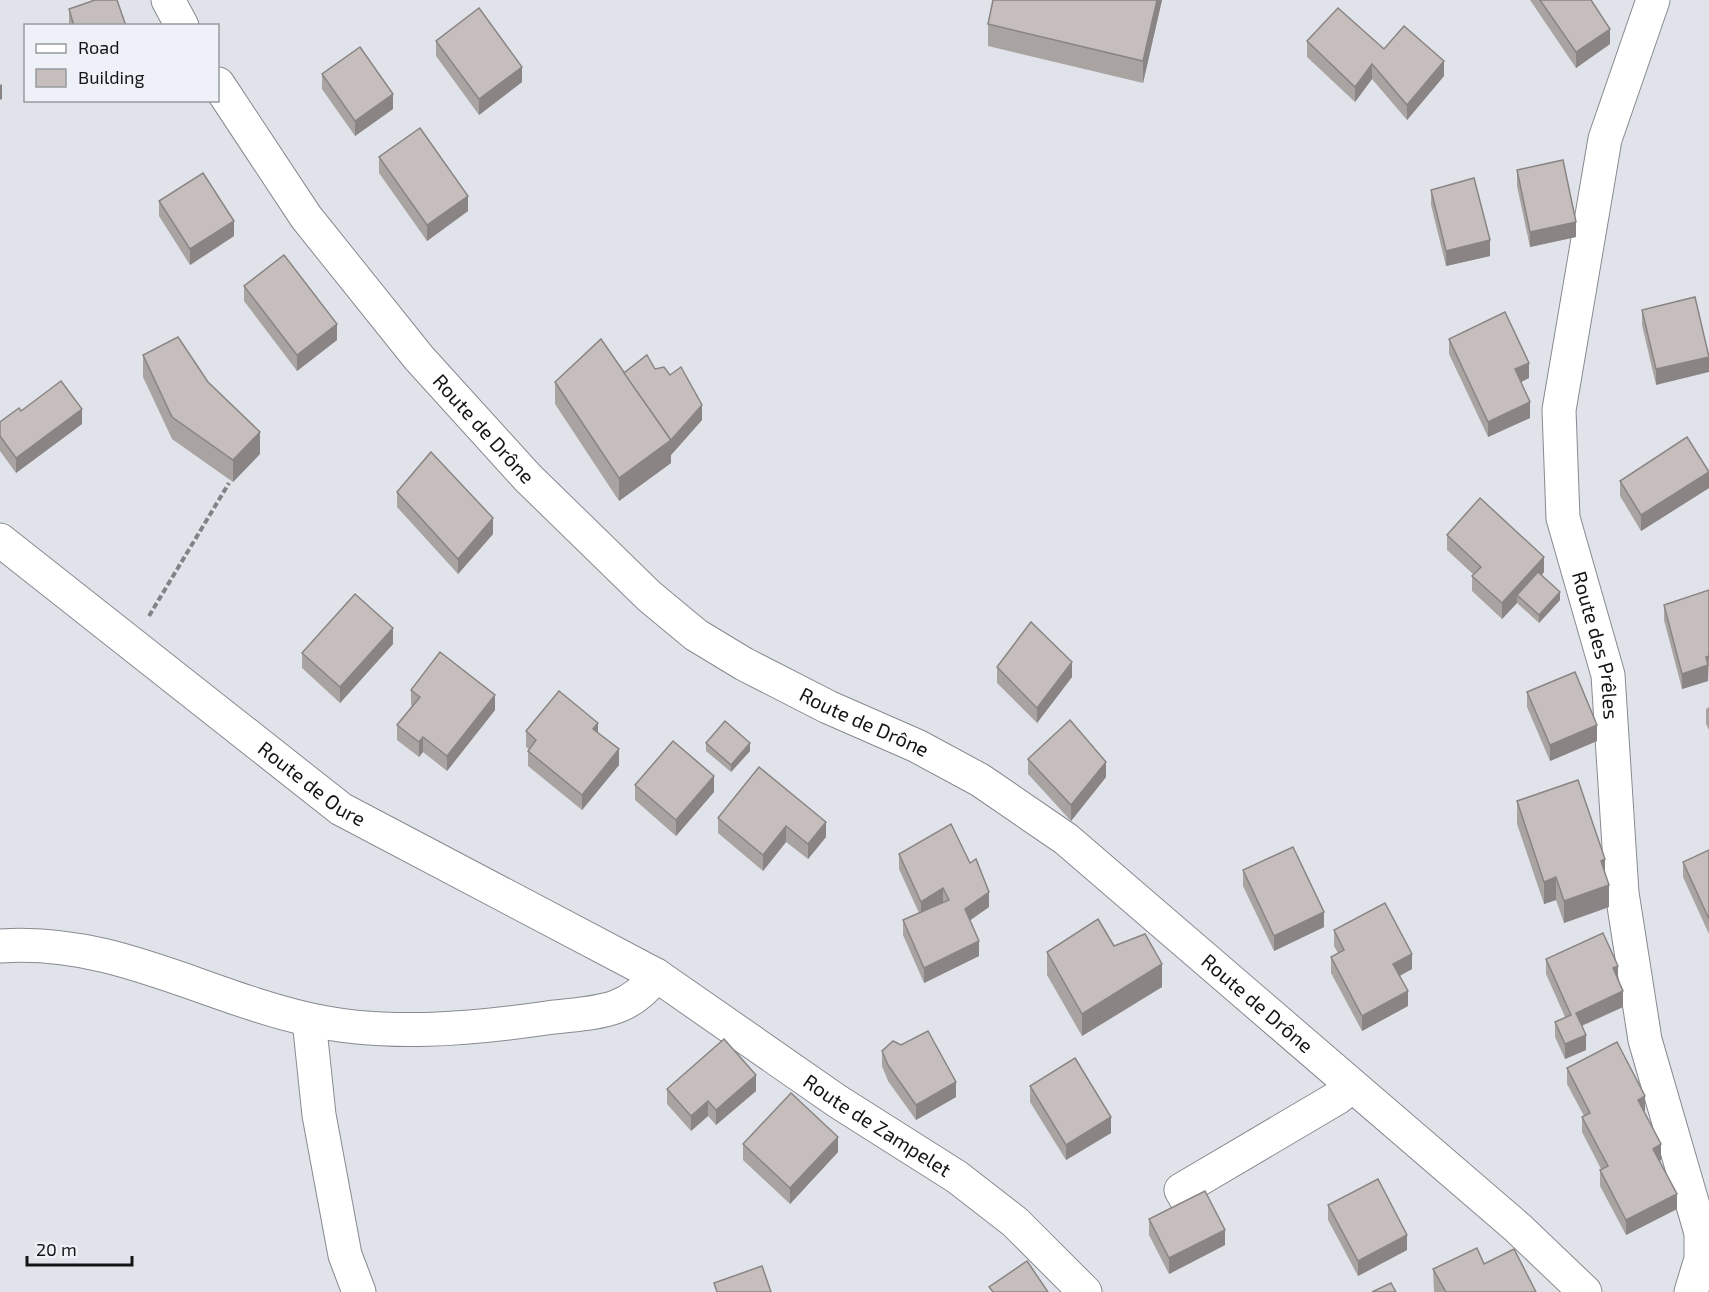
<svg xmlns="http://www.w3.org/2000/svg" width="1709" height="1292" viewBox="0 0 1709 1292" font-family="'Exo 2',sans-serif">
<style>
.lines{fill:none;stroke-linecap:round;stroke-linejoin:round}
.minor-casing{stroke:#878a90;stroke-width:35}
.path{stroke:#808387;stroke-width:4;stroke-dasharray:6 3;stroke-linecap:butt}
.minor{stroke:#fff;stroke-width:33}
.wall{fill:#a9a3a2}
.shaded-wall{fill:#8a8584}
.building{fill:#c5bebc;stroke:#8a8584;stroke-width:1.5}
.labels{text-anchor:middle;stroke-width:4.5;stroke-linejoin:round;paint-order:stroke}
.street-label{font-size:20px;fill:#141517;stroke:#eef2f8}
</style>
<rect width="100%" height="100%" fill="#e0e4ea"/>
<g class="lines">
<g class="minor-casing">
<g id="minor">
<path d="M168 0 182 26"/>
<path id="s1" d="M1653 0 1605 139 1559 410 1563 518 1608 675 1622 893 1645 1040 1701 1233V1259L1691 1292"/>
<path id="s2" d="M218 84 306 217 419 358 528 478 649 596 696 635 744 664 828 707 917 746 980 780 1066 839 1518 1228 1585 1292"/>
<path id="s3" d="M0 540 341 809 656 975 837 1101 957 1177 1015 1222 1085 1292"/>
<path d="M0 946C113 938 202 995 307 1019 385 1037 470 1029 547 1018 593 1012 628 1015 656 975"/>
<path d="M309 1020 319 1115 345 1255 359 1292"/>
<path d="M1189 1204 1181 1190 1337 1098 1352 1086"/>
</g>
</g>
<path class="path" d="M149 616 229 483"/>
<use href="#minor" class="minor"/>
</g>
<g class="wall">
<path d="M1162 0 1143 83 988 46V24Z"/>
<path d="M1530 0H1591L1610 44 1576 68Z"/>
<path d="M69 9 126 26H69Z"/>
<path d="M436 41 522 82 479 115 436 56Z"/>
<path d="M1307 41 1384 49 1444 76 1407 120 1372 79 1355 102 1307 57Z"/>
<path d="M322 74 393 109 355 136 322 89Z"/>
<path d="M379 157 468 211 427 241 379 173Z"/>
<path d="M1517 170 1576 237 1530 247 1517 186Z"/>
<path d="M1431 190 1490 256 1446 266 1431 205Z"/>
<path d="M159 201 234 236 190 265 159 216Z"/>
<path d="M244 286 337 340 297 371 244 301Z"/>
<path d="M1695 297 1656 385 1642 325V310Z"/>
<path d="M1449 339 1529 378 1521 382 1530 418 1488 437 1449 354Z"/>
<path d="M143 355 208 382 260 454 233 482 172 439 143 377Z"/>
<path d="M655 369 702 420 671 455V463L619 501 555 404V382Z"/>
<path d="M21 411 82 424 16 473 0 451V422Z"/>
<path d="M1620 481 1709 488 1641 531 1620 496Z"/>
<path d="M397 492 493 534 458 574 397 507Z"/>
<path d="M1447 535 1544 572 1542 575 1560 600 1539 623 1517 603 1502 619 1472 591V576L1474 575 1447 550Z"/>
<path d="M1664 605 1708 671V681L1682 689 1664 620Z"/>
<path d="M393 644 340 703 302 668V653Z"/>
<path d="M997 667 1072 677 1037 723 997 683Z"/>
<path d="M411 690 495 710 447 771 423 752 419 757 397 740V725L412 706 411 705Z"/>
<path d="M1527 692 1597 741 1550 761 1527 707Z"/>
<path d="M1709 707V730L1706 724V709Z"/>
<path d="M526 731 598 732 619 765 582 810 528 766V751L529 749 526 747Z"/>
<path d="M706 743 750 751 731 772 706 751Z"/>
<path d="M1028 759 1106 777 1071 821 1028 774Z"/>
<path d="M759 767 826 837 808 859 786 842 763 871 718 833V818Z"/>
<path d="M635 785 714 792 676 836 635 800Z"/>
<path d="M1517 801 1605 874 1609 907 1564 923 1556 900 1544 904 1517 824Z"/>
<path d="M1709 850V934L1683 877V862Z"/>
<path d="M899 854 989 907 970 920 979 956 924 983 903 935V920L919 913 899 869Z"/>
<path d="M1243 870 1324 927 1274 951 1243 886Z"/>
<path d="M1334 930 1412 969 1400 976 1408 1006 1362 1031 1331 973V957L1338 953 1334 946Z"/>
<path d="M1114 946 1162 987 1082 1036 1047 975V952Z"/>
<path d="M1546 959 1618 981 1623 1007 1582 1026 1586 1050 1565 1059 1555 1037V1022L1565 1017 1546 974Z"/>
<path d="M882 1051 956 1097 916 1120 888 1081 882 1066Z"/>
<path d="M1567 1068 1645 1111 1644 1112 1661 1160 1659 1161 1677 1209 1626 1235 1600 1186V1170L1601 1169 1582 1132V1117L1584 1116 1567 1084Z"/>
<path d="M1030 1086 1111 1133 1066 1160 1030 1102Z"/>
<path d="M667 1089 756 1091 716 1125 708 1116 691 1131 667 1104Z"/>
<path d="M743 1144 838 1152 790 1204 743 1160Z"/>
<path d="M1328 1205 1407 1250 1358 1276 1328 1220Z"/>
<path d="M1149 1219 1225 1245 1169 1274 1149 1235Z"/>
<path d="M1484 1264 1536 1292H1434L1433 1269Z"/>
</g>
<g class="shaded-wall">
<path d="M1157 0H1162L1143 83V61Z"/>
<path d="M1610 29V44L1576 68V52Z"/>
<path d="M1444 61V76L1407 120V105Z"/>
<path d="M1372 64V79L1355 102V87Z"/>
<path d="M522 67V82L479 115V99Z"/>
<path d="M2 84V99L0 100V85Z"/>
<path d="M393 94V109L355 136V121Z"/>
<path d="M468 196V211L427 241V225Z"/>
<path d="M234 221V236L190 265V249Z"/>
<path d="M1576 222V237L1530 247V232Z"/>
<path d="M1490 240V256L1446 266V251Z"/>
<path d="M337 324V340L297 371V355Z"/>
<path d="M1709 357V372L1656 385V369Z"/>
<path d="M1529 363V378L1515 385V369Z"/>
<path d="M1530 402V418L1488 437V422Z"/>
<path d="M702 405V420L671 455V463L619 501V478Z"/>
<path d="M82 409V424L16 473V458Z"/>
<path d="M260 432V454L233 482V460Z"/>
<path d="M1709 472V488L1641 531V515Z"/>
<path d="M493 518V534L458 574V559Z"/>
<path d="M1544 557V572L1520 599 1517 595V603L1502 619V603Z"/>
<path d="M1560 592V600L1539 623V615Z"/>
<path d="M393 628V644L340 703V687Z"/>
<path d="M1709 656 1708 681 1682 689V674L1706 657Z"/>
<path d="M1072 662V677L1037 723V708Z"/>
<path d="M495 695V710L447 771V756Z"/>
<path d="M598 723V738L593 729Z"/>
<path d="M1597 725V741L1550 761V745Z"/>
<path d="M423 737V752L419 757V742Z"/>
<path d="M750 743V751L731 772V765Z"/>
<path d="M619 749V765L582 810V795Z"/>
<path d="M1106 762V777L1071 821V805Z"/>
<path d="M714 776V792L676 836V820Z"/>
<path d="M826 822V837L808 859V844Z"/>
<path d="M786 826V842L763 871V855Z"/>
<path d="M1605 859V882L1601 861Z"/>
<path d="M1556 877V900L1544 904V882Z"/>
<path d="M1609 885V907L1564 923V901Z"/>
<path d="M943 888V904L921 917V902Z"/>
<path d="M989 892V907L965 924V909Z"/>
<path d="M1324 912V927L1274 951V936Z"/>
<path d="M979 941V956L924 983V968Z"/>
<path d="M1412 954V969L1393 979V964Z"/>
<path d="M1162 964V987L1082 1036V1014Z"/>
<path d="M1618 966V981L1613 968Z"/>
<path d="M1408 991V1006L1362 1031V1016Z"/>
<path d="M1623 991V1007L1576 1028V1013Z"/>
<path d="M1586 1035V1050L1565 1059V1044Z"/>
<path d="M756 1075V1091L716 1125V1110Z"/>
<path d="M956 1082V1097L916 1120V1105Z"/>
<path d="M1645 1096V1111L1638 1115V1100Z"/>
<path d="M708 1101V1116L691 1131V1116Z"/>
<path d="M1111 1117V1133L1066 1160V1145Z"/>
<path d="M838 1137V1152L790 1204V1188Z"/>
<path d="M1661 1144V1160L1653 1164V1149Z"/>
<path d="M1677 1194V1209L1626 1235V1220Z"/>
<path d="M1225 1230V1245L1169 1274V1258Z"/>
<path d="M1407 1235V1250L1358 1276V1261Z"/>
</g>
<g class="building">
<path d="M95 0H117L126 26H74L69 9Z"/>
<path d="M993 0H1157L1143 61 988 24Z"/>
<path d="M1540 0H1591L1610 29 1576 52Z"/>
<path d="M479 8 522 67 479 99 436 41Z"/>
<path d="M1338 8 1384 49 1404 26 1444 61 1407 105 1372 64 1355 87 1307 41Z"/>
<path d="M360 47 393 94 355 121 322 74Z"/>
<path d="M420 128 468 196 427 225 379 157Z"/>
<path d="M1563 160 1576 222 1530 232 1517 170Z"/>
<path d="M203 173 234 221 190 249 159 201Z"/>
<path d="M1474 178 1490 240 1446 251 1431 190Z"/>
<path d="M284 255 337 324 297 355 244 286Z"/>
<path d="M1695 297 1709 357 1656 369 1642 310Z"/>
<path d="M1505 312 1529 363 1515 369 1530 402 1488 422 1449 339Z"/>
<path d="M178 337 208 382 260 432 233 460 172 417 143 355Z"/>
<path d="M601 339 671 440 619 478 555 382Z"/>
<path d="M647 355 655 369 664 367 670 375 681 367 702 405 671 440 624 373Z"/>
<path d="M61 381 82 409 16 458 0 436V422L19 408 21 411Z"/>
<path d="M1687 437 1709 472 1641 515 1620 481Z"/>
<path d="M431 452 493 518 458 559 397 492Z"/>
<path d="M1480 498 1544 557 1502 603 1472 576 1481 567 1447 535Z"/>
<path d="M1538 572 1560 592 1539 615 1517 595Z"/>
<path d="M1709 590V656L1706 657 1708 665 1682 674 1664 605Z"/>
<path d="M355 594 393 628 340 687 302 653Z"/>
<path d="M1031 622 1072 662 1037 708 997 667Z"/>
<path d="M440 652 495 695 447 756 423 737 419 742 397 725 420 697 411 690Z"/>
<path d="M1575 672 1597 725 1550 745 1527 692Z"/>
<path d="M559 691 598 723 593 729 619 749 582 795 528 751 536 740 526 731Z"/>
<path d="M1070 720 1106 762 1071 805 1028 759Z"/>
<path d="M725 721 750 743 731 765 706 743Z"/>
<path d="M673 741 714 776 676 820 635 785Z"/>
<path d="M759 767 826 822 808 844 786 826 763 855 718 818Z"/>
<path d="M1578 780 1605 859 1601 861 1609 885 1564 901 1556 877 1544 882 1517 801Z"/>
<path d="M951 824 970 863 976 859 989 892 965 909 979 941 924 968 903 920 949 900 943 888 921 902 899 854Z"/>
<path d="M1293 847 1324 912 1274 936 1243 870Z"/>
<path d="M1709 850V919L1683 862Z"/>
<path d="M1385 903 1412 954 1393 964 1408 991 1362 1016 1331 957 1344 950 1334 930Z"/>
<path d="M1098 919 1114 946 1145 934 1162 964 1082 1014 1047 952Z"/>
<path d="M1603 933 1618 966 1613 968 1623 991 1576 1013 1586 1035 1565 1044 1555 1022 1571 1015 1546 959Z"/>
<path d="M928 1031 956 1082 916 1105 888 1065 882 1051 893 1041 901 1045Z"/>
<path d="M724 1039 756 1075 716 1110 708 1101 691 1116 667 1089Z"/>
<path d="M1617 1042 1645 1096 1638 1100 1661 1144 1653 1149 1677 1194 1626 1220 1600 1170 1608 1166 1582 1117 1590 1113 1567 1068Z"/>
<path d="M1075 1058 1111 1117 1066 1145 1030 1086Z"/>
<path d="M791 1093 838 1137 790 1188 743 1144Z"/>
<path d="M1378 1179 1407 1235 1358 1261 1328 1205Z"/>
<path d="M1205 1191 1225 1230 1169 1258 1149 1219Z"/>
<path d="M1477 1248 1484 1264 1514 1249 1536 1292H1446L1433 1269Z"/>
<path d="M1027 1261 1048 1292H993L989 1287Z"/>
<path d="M762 1266 771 1292H717L714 1283Z"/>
<path d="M1391 1283 1396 1292H1372Z"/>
</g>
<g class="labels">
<g class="street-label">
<text dy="7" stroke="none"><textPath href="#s2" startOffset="436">Route de Drône</textPath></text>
<text dy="7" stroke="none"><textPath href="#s1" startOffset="662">Route des Prêles</textPath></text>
<text dy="7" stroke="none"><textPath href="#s2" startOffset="922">Route de Drône</textPath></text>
<text dy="7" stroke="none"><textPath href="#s3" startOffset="396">Route de Oure</textPath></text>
<text dy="7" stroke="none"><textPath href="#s2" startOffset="1408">Route de Drône</textPath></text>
<text dy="7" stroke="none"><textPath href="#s3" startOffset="1058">Route de Zampelet</textPath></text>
</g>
</g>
<rect x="24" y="24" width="195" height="78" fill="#eef2f8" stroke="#979a9e" stroke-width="1.5"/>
<rect x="36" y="44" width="30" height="9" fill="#ffffff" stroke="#979a9e" stroke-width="1.5"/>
<text x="78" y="54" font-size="18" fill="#141517">Road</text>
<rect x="36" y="69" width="30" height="18" fill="#c5bebc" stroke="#979a9e" stroke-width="1.5"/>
<text x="78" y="84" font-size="18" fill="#141517">Building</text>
<path d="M27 1256v9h105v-9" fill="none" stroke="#141517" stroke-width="3"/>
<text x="36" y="1256" font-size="18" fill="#141517" stroke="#eef2f8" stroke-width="4.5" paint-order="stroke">20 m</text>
</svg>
